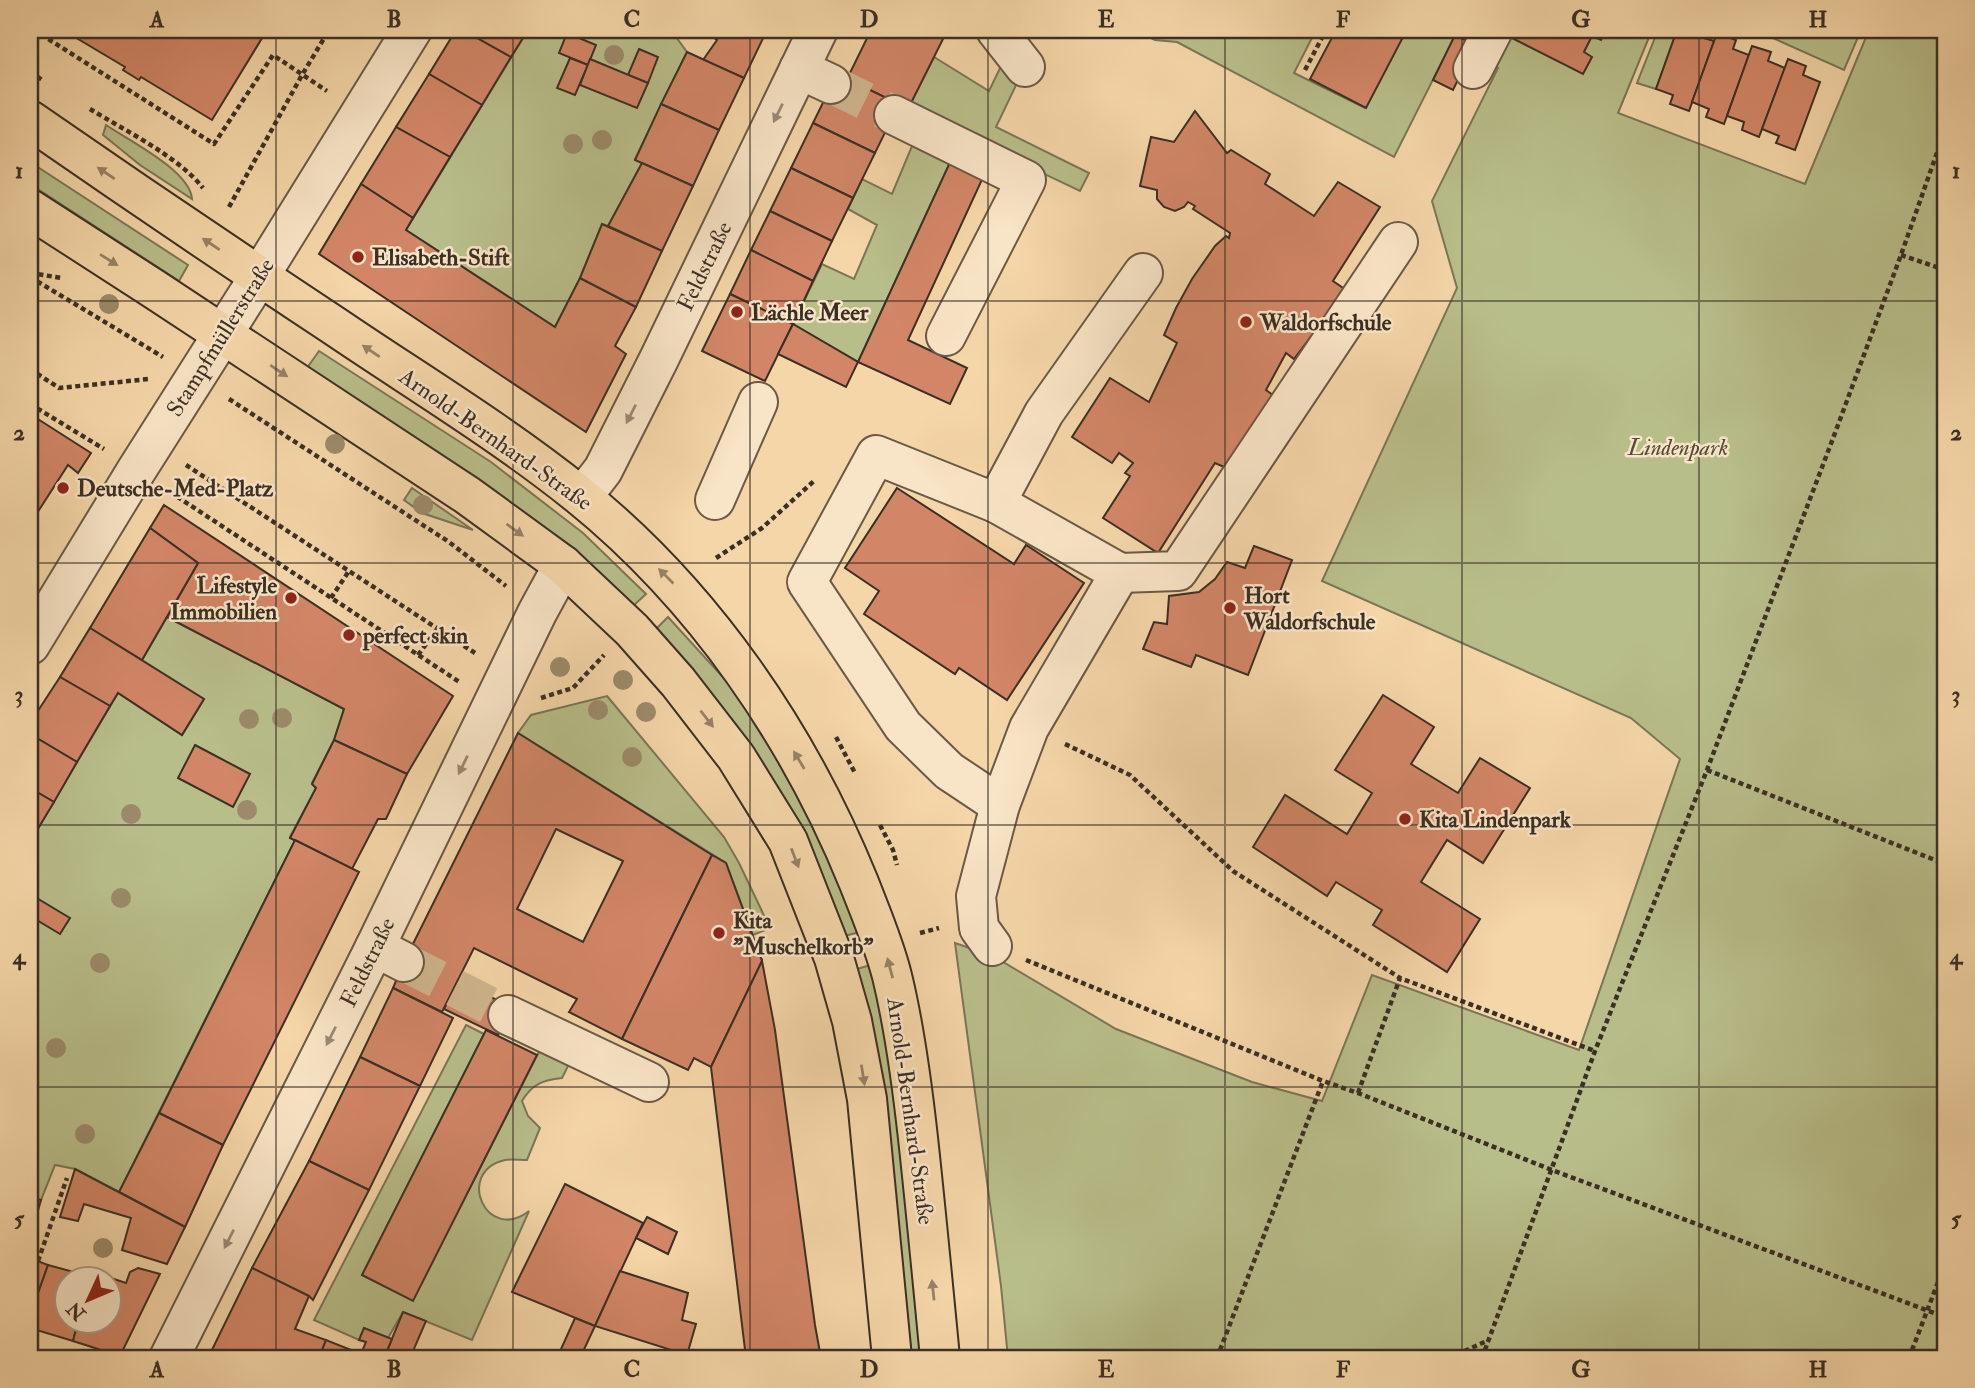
<svg xmlns="http://www.w3.org/2000/svg" width="1975" height="1388" viewBox="0 0 1975 1388" font-family="'IM FELL Double Pica',serif">
<style>
.green{fill:#b8be8a;stroke:#7a7657;stroke-width:2}
.building{fill:#d28667;stroke:#3b2f24;stroke-width:2;fill-rule:evenodd}
.lines{fill:none;stroke-linecap:round;stroke-linejoin:round}
.minor-tunnel{stroke:#d0b58e;stroke-width:38;stroke-dasharray:38 19;stroke-linecap:butt}
.minor-casing{stroke:#6a5945;stroke-width:42}
.major-casing{stroke:#3b2f24;stroke-width:42}
.path{stroke:#3b2f24;stroke-width:4.5;stroke-dasharray:5 3.5;stroke-linecap:butt}
.minor{stroke:#f8e4c6;stroke-width:38}
.major{stroke:#f5d6a8;stroke-width:38}
.tree{fill:#9c8a6a}
.oneway{fill:#9a8a75}
.oneway2{fill:#988266}
.grid{fill:none;stroke:#3b2f24;stroke-width:2;stroke-opacity:0.55}
.poi-dot{fill:#8f2418;stroke:#f8e4c6;stroke-width:2.5}
.labels{text-anchor:middle;stroke-width:5;stroke-linejoin:round;paint-order:stroke}
.poi-label{font-size:23px;font-weight:bold;fill:#3b2f24;stroke:#f8e4c6;text-anchor:start}
.street-label{font-size:23px;fill:#3b2f24;stroke:#f8e4c6}
.park-label{font-size:23px;font-style:italic;fill:#544c38;stroke:#f8e4c6}
.neatline{fill:none;stroke:#3b2f24;stroke-width:2.5}
.grid-label{font-size:23px;text-anchor:middle;font-weight:bold;fill:#3b2f24}
</style>
<rect width="100%" height="100%" fill="#f5d6a8"/>
<filter id="stains"><feTurbulence type="fractalNoise" baseFrequency=".00286" numOctaves="4"/><feColorMatrix values="0 0 0 0 .2 0 0 0 0 .09 0 0 0 0 .02 0 0 0 .5 -.17"/></filter>
<radialGradient id="worn" r=".72"><stop offset=".6" stop-color="#630" stop-opacity="0"/><stop offset="1" stop-color="#630" stop-opacity=".3"/></radialGradient>
<g class="green">
<path d="M528 30H664L676 37 687 52 635 159 642 163 608 226 602 224 580 278 555 327 406 230Z"/>
<path d="M1135 30H1316L1294 73 1365 108 1406 30H1458L1394 157 1177 42 1155 40Z"/>
<path d="M1504 30H1652L1618 113 1805 184 1869 30H1945V1358H1008L1001 1286 955 943 993 956 1116 1029 1252 1082 1322 1101 1372 975 1579 1050 1680 759 1631 718 1322 581 1457 288 1432 201 1498 68 1487 63Z"/>
<path d="M1658 30H1677L1656 89 1637 83Z"/>
<path d="M1755 30H1861L1844 70Z"/>
<path d="M934 57 989 91 1002 64 1018 81 996 127 1089 173 1080 191 908 109Z"/>
<path d="M106 125C130 141 190 171 192 199L140 165 103 135Z"/>
<path d="M915 139 952 158 858 362 793 324 822 264 854 279 877 225 848 209 862 179 892 194Z"/>
<path d="M30 162 188 265 179 281 30 184Z"/>
<path d="M319 351 491 462 583 533 646 594 631 608 307 368Z"/>
<path d="M412 488 473 530 422 513 404 500Z"/>
<path d="M167 617 344 709 334 740 312 783 316 788 290 837 295 840 119 1192 75 1169 55 1165 41 1200 30 1197V842L118 693 182 735 204 699 142 660Z"/>
<path d="M668 617 731 686 774 749 820 834 860 932 840 937 654 631Z"/>
<path d="M607 696 724 837 739 863 770 928 753 935 726 863 518 733 531 715Z"/>
<path d="M870 965 896 1082 923 1358H905L851 971Z"/>
<path d="M466 1025 484 1034 362 1275 413 1300 545 1040 569 1054 568 1066 562 1078C543 1080 532 1084 522 1101L528 1116 540 1128 527 1160C520 1160 511 1159 505 1160 454 1172 487 1244 529 1211L472 1340 403 1312 388 1338 364 1328 359 1340 314 1320Z"/>
</g>
<g class="building">
<path d="M63 30H267L212 120 141 77 139 80 123 70 125 67Z"/>
<path d="M456 30H463L511 57 482 105 429 74Z"/>
<path d="M463 30H528L511 57Z"/>
<path d="M702 30H767L744 78 703 60 717 40Z"/>
<path d="M871 30 947 31 908 109 847 79Z"/>
<path d="M1336 30H1384L1402 39 1366 108 1310 79Z"/>
<path d="M1513 30H1579L1592 36 1584 52 1592 57 1583 74 1510 37Z"/>
<path d="M1579 30H1606L1601 40Z"/>
<path d="M1677 30H1699L1697 36 1714 41 1689 111 1670 104 1673 95 1656 89Z"/>
<path d="M567 33 596 45 588 65 559 53Z"/>
<path d="M1717 33 1736 40 1733 49 1749 55 1724 124 1706 117 1709 109 1692 102Z"/>
<path d="M1455 35 1475 45 1453 90 1433 80Z"/>
<path d="M1752 46 1771 52 1768 61 1785 68 1759 137 1742 130 1744 122 1727 116Z"/>
<path d="M639 49 658 57 648 83 628 75Z"/>
<path d="M687 52 744 78 719 130 661 104Z"/>
<path d="M570 58 588 65 575 95 557 88Z"/>
<path d="M590 59 648 83 637 108 580 85Z"/>
<path d="M1788 59 1806 66 1803 75 1820 82 1795 150 1776 143 1779 136 1762 129Z"/>
<path d="M429 74 482 105 450 157 396 127Z"/>
<path d="M837 74 899 104 875 153 813 123Z"/>
<path d="M661 104 719 130 693 186 635 160Z"/>
<path d="M1195 111 1227 153 1231 150 1270 174 1265 184 1314 216 1338 182 1380 207 1333 281 1346 290 1294 359 1286 353 1266 390 1277 398 1224 467 1215 463 1158 553 1103 518 1130 476 1125 473 1133 463 1119 453 1112 463 1072 437 1110 378 1149 402 1177 343 1164 335 1176 308 1192 279 1215 246 1226 236 1229 238 1230 233 1193 209 1195 206 1188 202 1184 207 1175 211 1164 207 1157 199V190L1140 186 1151 137 1174 142Z"/>
<path d="M813 123 875 153 853 198 791 168Z"/>
<path d="M396 127 450 157 413 218 361 184Z"/>
<path d="M952 158 985 173 908 340 967 368 950 404 858 362Z"/>
<path d="M642 163 693 186 662 251 608 226Z"/>
<path d="M791 168 853 198 832 241 770 211Z"/>
<path d="M361 184 413 218 406 230 555 327 580 278 636 307 615 346 626 354 586 432 319 254Z"/>
<path d="M770 211 832 241 813 281 751 250Z"/>
<path d="M602 224 662 251 636 307 580 278Z"/>
<path d="M751 250 813 281 793 324 730 294Z"/>
<path d="M730 294 793 324 765 381 702 351Z"/>
<path d="M793 324 858 362 846 387 778 354Z"/>
<path d="M30 414 91 453 78 473 68 465 30 524Z"/>
<path d="M897 488 1014 564 1026 545 1084 583 1007 700 959 668 955 674 864 614 879 591 845 568Z"/>
<path d="M164 505 453 696 407 774 334 740 344 709 167 617 198 563 150 528Z"/>
<path d="M150 528 198 563 142 660 90 628Z"/>
<path d="M1254 546 1292 560 1248 675 1196 655 1191 667 1143 649 1154 622 1167 624 1169 596 1199 592 1215 579 1227 562 1245 568Z"/>
<path d="M90 628 204 699 182 735 118 693 110 706 60 677Z"/>
<path d="M60 677 110 706 77 762 30 734V723Z"/>
<path d="M1383 695 1434 727 1411 764 1458 793 1480 758 1530 788 1483 863 1447 840 1421 882 1480 919 1447 972 1373 925 1382 910 1336 882 1327 896 1253 847 1285 795 1347 834 1372 793 1335 770Z"/>
<path d="M518 733 712 855 622 1039 569 1012 577 999 474 948 442 1012 393 988 404 962ZM556 829 623 861 583 942 517 909Z"/>
<path d="M30 734 77 762 54 802 30 788Z"/>
<path d="M334 740 407 774 386 819H378L352 869 290 838 316 788 312 784Z"/>
<path d="M195 745 250 774 233 807 178 778Z"/>
<path d="M30 788 54 802 30 842Z"/>
<path d="M295 840 359 872 223 1145 159 1113Z"/>
<path d="M712 855 726 863 762 961 711 1067 694 1058 688 1070 622 1039Z"/>
<path d="M35 897 70 918 60 934 30 916V905Z"/>
<path d="M762 961 775 1030 815 1325 821 1358H746L711 1067Z"/>
<path d="M458 980 512 1008 498 1035 444 1009Z"/>
<path d="M393 988 453 1018 420 1086 360 1057Z"/>
<path d="M486 1030 537 1055 413 1301 362 1275Z"/>
<path d="M360 1057 420 1086 369 1190 309 1161Z"/>
<path d="M159 1113 223 1145 185 1227 119 1192Z"/>
<path d="M309 1161 369 1190 313 1300 309 1296 252 1268Z"/>
<path d="M75 1169 185 1227 167 1264 122 1250 131 1218 84 1204 78 1221 60 1217Z"/>
<path d="M565 1184 643 1223 595 1326 512 1292Z"/>
<path d="M30 1197 41 1200 30 1239Z"/>
<path d="M647 1217 677 1232 668 1254 636 1238Z"/>
<path d="M30 1258 48 1265 30 1316Z"/>
<path d="M48 1265 92 1277 91 1280H66V1322H78L73 1341 30 1328V1316Z"/>
<path d="M138 1268 160 1274 120 1356 73 1341 78 1322H108V1280H91L93 1272 126 1283 130 1272Z"/>
<path d="M252 1268 309 1296 295 1329 326 1340 319 1358H208Z"/>
<path d="M620 1271 688 1293 682 1320 696 1324 687 1355 595 1326Z"/>
<path d="M403 1312 426 1321 410 1358H384Z"/>
<path d="M575 1318 595 1326 580 1358H557Z"/>
<path d="M364 1328 392 1339 384 1358H319L326 1340 361 1354 366 1342 359 1340Z"/>
</g>
<g class="lines">
<g class="minor-tunnel">
<path d="M831 84 894 115"/>
<path d="M404 962 508 1015"/>
</g>
<g class="minor-casing">
<g id="minor">
<path d="M996 30 1025 67"/>
<path d="M799 69 831 84"/>
<path d="M1473 69 1493 30"/>
<path d="M894 115 1026 180 946 336"/>
<path d="M582 497 603 470 659 359 818 30"/>
<path d="M715 500 758 402"/>
<path d="M996 503 1120 573 1178 571 1398 242"/>
<path d="M30 645 136 471 259 277 412 30"/>
<path d="M1000 805 949 771 903 726 807 582 876 455 996 503 1044 413 1143 273"/>
<path d="M992 946 979 928 976 896 1000 805 1029 728 1120 573"/>
<path d="M375 947 404 962"/>
<path d="M508 1015 649 1082"/>
<path d="M169 1358 375 947 537 613 563 565"/>
</g>
</g>
<g class="major-casing">
<g id="major">
<path d="M30 120C131 190 233 259 336 327 417 382 502 433 579 495 704 596 799 735 859 883 871 914 884 944 892 976 905 1029 912 1084 918 1138 926 1211 933 1285 940 1358"/>
<path d="M30 209 154 289 467 495 563 565 632 630 678 682 736 757 788 841 834 958 852 1021 867 1099 892 1358"/>
</g>
</g>
<g class="path">
<path d="M34 30 214 144 273 55 327 91"/>
<path d="M1305 70 1326 30"/>
<path d="M30 72 44 81"/>
<path d="M90 109C124 130 179 157 203 188"/>
<path d="M229 207 302 75 329 30"/>
<path d="M1901 255 1945 270"/>
<path d="M30 273 62 278"/>
<path d="M30 277 163 357"/>
<path d="M30 369 59 388 149 379"/>
<path d="M229 399 449 542 506 586"/>
<path d="M30 404 104 449"/>
<path d="M186 465 475 653"/>
<path d="M170 492 461 683"/>
<path d="M716 558 762 528 814 481"/>
<path d="M331 598 349 571"/>
<path d="M418 655 438 628"/>
<path d="M541 698 573 688 604 655"/>
<path d="M836 737 855 773"/>
<path d="M1065 744 1130 775 1233 871 1400 978"/>
<path d="M1707 770 1945 864"/>
<path d="M880 825 893 850 897 865"/>
<path d="M920 933 939 928"/>
<path d="M1026 960 1323 1081 1358 1093 1552 1170 1945 1317"/>
<path d="M1358 1093 1400 978 1595 1051"/>
<path d="M38 1261 67 1178"/>
<path d="M1217 1358 1323 1081"/>
<path d="M1449 1358 1489 1340"/>
<path d="M1482 1358 1595 1051 1707 770 1832 441 1901 255 1945 130"/>
<path d="M1909 1358 1945 1264"/>
</g>
<use href="#minor" class="minor"/>
<use href="#major" class="major"/>
</g>
<g class="tree">
<circle cx="614" cy="55" r="10"/>
<circle cx="602" cy="140" r="10"/>
<circle cx="573" cy="144" r="10"/>
<circle cx="109" cy="304" r="10"/>
<circle cx="335" cy="444" r="10"/>
<circle cx="423" cy="505" r="10"/>
<circle cx="560" cy="667" r="10"/>
<circle cx="623" cy="680" r="10"/>
<circle cx="598" cy="710" r="10"/>
<circle cx="646" cy="712" r="10"/>
<circle cx="282" cy="718" r="10"/>
<circle cx="249" cy="719" r="10"/>
<circle cx="632" cy="757" r="10"/>
<circle cx="247" cy="810" r="10"/>
<circle cx="131" cy="814" r="10"/>
<circle cx="121" cy="898" r="10"/>
<circle cx="100" cy="963" r="10"/>
<circle cx="56" cy="1048" r="10"/>
<circle cx="85" cy="1134" r="10"/>
<circle cx="103" cy="1248" r="10"/>
</g>
<defs><path id="oneway-solid" d="M-6-.8H1V-3.2L6.5 0L1 3.2V.8H-6Z" transform="scale(1.75)"/></defs>
<g class="oneway">
<use href="#oneway-solid" transform="translate(778 113) rotate(116)"/>
<use href="#oneway-solid" transform="translate(631 414) rotate(117)"/>
<use href="#oneway-solid" transform="translate(463 765) rotate(116)"/>
<use href="#oneway-solid" transform="translate(331 1036) rotate(117)"/>
<use href="#oneway-solid" transform="translate(229 1239) rotate(117)"/>
</g>
<g class="oneway2">
<use href="#oneway-solid" transform="translate(106 173) rotate(-146)"/>
<use href="#oneway-solid" transform="translate(211 244) rotate(-146)"/>
<use href="#oneway-solid" transform="translate(109 260) rotate(32)"/>
<use href="#oneway-solid" transform="translate(371 351) rotate(-146)"/>
<use href="#oneway-solid" transform="translate(279 371) rotate(34)"/>
<use href="#oneway-solid" transform="translate(515 530) rotate(36)"/>
<use href="#oneway-solid" transform="translate(666 576) rotate(-135)"/>
<use href="#oneway-solid" transform="translate(707 719) rotate(52)"/>
<use href="#oneway-solid" transform="translate(799 760) rotate(-121)"/>
<use href="#oneway-solid" transform="translate(795 858) rotate(69)"/>
<use href="#oneway-solid" transform="translate(890 968) rotate(-105)"/>
<use href="#oneway-solid" transform="translate(863 1075) rotate(81)"/>
<use href="#oneway-solid" transform="translate(933 1290) rotate(-96)"/>
</g>
<path class="grid" d="M276 30V1358M513 30V1358M750 30V1358M988 30V1358M1225 30V1358M1462 30V1358M1699 30V1358M30 301H1945M30 563H1945M30 825H1945M30 1087H1945"/>
<g class="poi-dot">
<circle cx="358" cy="257" r="7"/>
<circle cx="737" cy="312" r="7"/>
<circle cx="1246" cy="322" r="7"/>
<circle cx="63" cy="488" r="7"/>
<circle cx="291" cy="598" r="7"/>
<circle cx="1230" cy="608" r="7"/>
<circle cx="349" cy="635" r="7"/>
<circle cx="1405" cy="819" r="7"/>
<circle cx="719" cy="933" r="7"/>
</g>
<g class="labels">
<g class="poi-label">
<text x="372" y="265">Elisabeth-Stift</text>
<text x="751" y="320">Lächle Meer</text>
<text x="1260" y="330">Waldorfschule</text>
<text x="77" y="496">Deutsche-Med-Platz</text>
<text x="277" y="593" text-anchor="end">Lifestyle<tspan x="277" dy="26">Immobilien</tspan></text>
<text x="1244" y="603">Hort<tspan x="1244" dy="26">Waldorfschule</tspan></text>
<text x="363" y="643">perfect skin</text>
<text x="1419" y="827">Kita Lindenpark</text>
<text x="733" y="928">Kita<tspan x="733" dy="26">"Muschelkorb"</tspan></text>
</g>
<g class="street-label">
<text transform="translate(704 266) rotate(-64)" y="8">Feldstraße</text>
<text transform="translate(220 337) rotate(-58)" y="8">Stampfmüllerstraße</text>
<text transform="translate(496 439) rotate(35)" y="8">Arnold-Bernhard-Straße</text>
<text transform="translate(367 962) rotate(-64)" y="8">Feldstraße</text>
<text transform="translate(911 1111) rotate(82)" y="8">Arnold-Bernhard-Straße</text>
</g>
<g class="park-label">
<text x="1678" y="455">Lindenpark</text>
</g>
</g>
<rect width="1975" height="1388" fill="none" stroke="#f5d6a8" stroke-width="77"/>
<g transform="translate(88 1300) rotate(226)"><circle r="33" fill="#f8e4c6" stroke="#ac9c85" stroke-width="2"/>
<path d="M0-5L12 26L0 18L-12 26Z" fill="#8f2418"/>
<text y="-10" font-size="19" font-weight="bold" text-anchor="middle" fill="#3b2f24">N</text>
</g>
<rect x="38" y="38" width="1899" height="1312" class="neatline"/>
<g class="grid-label">
<text x="157" y="27">A</text>
<text x="394" y="27">B</text>
<text x="632" y="27">C</text>
<text x="869" y="27">D</text>
<text x="1106" y="27">E</text>
<text x="1343" y="27">F</text>
<text x="1581" y="27">G</text>
<text x="1818" y="27">H</text>
<text x="19" y="178">1</text>
<text x="1956" y="178">1</text>
<text x="19" y="440">2</text>
<text x="1956" y="440">2</text>
<text x="19" y="702">3</text>
<text x="1956" y="702">3</text>
<text x="19" y="964">4</text>
<text x="1956" y="964">4</text>
<text x="19" y="1226">5</text>
<text x="1956" y="1226">5</text>
<text x="157" y="1377">A</text>
<text x="394" y="1377">B</text>
<text x="632" y="1377">C</text>
<text x="869" y="1377">D</text>
<text x="1106" y="1377">E</text>
<text x="1343" y="1377">F</text>
<text x="1581" y="1377">G</text>
<text x="1818" y="1377">H</text>
</g>
<rect width="100%" height="100%" filter="url(#stains)"/>
<rect width="100%" height="100%" fill="url(#worn)"/>
</svg>
